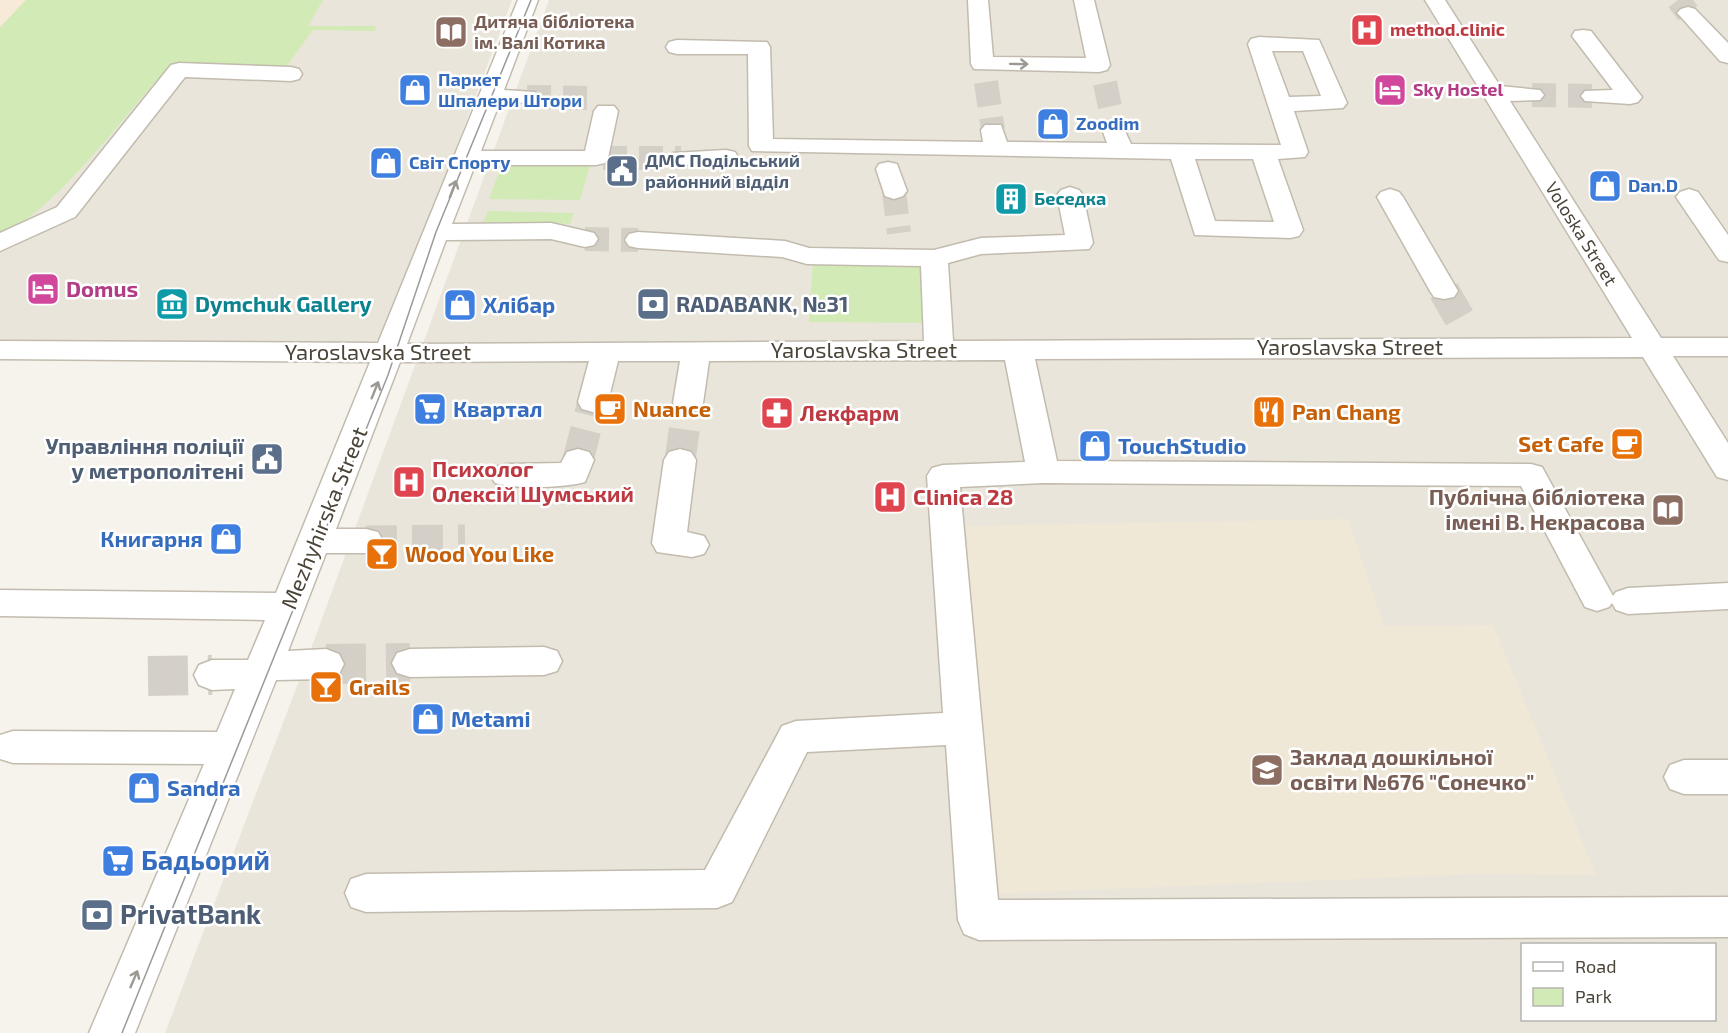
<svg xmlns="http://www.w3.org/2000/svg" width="1728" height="1033" viewBox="0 0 1728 1033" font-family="'Exo 2',sans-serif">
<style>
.residential{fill:#eae5da;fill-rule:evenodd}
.commercial{fill:#f7ead8}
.education{fill:#efe8d6}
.green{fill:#d2eab5}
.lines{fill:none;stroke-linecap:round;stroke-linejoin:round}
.minor-tunnel-far2{stroke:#d4d0c8;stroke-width:24;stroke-dasharray:24 12;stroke-linecap:butt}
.minor-tunnel-far1{stroke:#d4d0c8;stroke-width:31;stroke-dasharray:31 15;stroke-linecap:butt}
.minor-tunnel{stroke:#d4d0c8;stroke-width:40;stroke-dasharray:40 20;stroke-linecap:butt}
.minor-casing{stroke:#c2bbae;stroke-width:3}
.minor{fill:#fff;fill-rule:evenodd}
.tram{stroke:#9a9a9a;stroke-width:1.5}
.oneway{stroke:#9c9892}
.labels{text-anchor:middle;stroke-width:5;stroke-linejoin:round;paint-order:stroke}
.far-education-label{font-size:18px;font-weight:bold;fill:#785e54;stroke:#fff;text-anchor:start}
.far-health-label{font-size:18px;font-weight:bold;fill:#be3a42;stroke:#fff;text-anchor:start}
.far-shop-label{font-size:18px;font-weight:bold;fill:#366cbe;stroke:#fff;text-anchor:start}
.far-hotel-label{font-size:18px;font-weight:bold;fill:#b23c85;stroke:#fff;text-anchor:start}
.far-service-label{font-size:18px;font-weight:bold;fill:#4e5e75;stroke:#fff;text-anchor:start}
.far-culture-label{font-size:18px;font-weight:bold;fill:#0d838f;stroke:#fff;text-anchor:start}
.far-street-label{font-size:18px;fill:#4b4439;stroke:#fff}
.hotel-label{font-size:22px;font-weight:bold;fill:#b23c85;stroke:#fff;text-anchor:start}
.culture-label{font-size:22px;font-weight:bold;fill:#0d838f;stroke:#fff;text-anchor:start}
.service-label{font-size:22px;font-weight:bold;fill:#4e5e75;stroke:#fff;text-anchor:start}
.shop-label{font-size:22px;font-weight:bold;fill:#366cbe;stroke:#fff;text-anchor:start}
.street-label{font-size:22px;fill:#4b4439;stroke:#fff}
.food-label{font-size:22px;font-weight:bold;fill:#c56008;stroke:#fff;text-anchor:start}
.health-label{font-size:22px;font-weight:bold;fill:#be3a42;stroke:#fff;text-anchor:start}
.education-label{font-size:22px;font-weight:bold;fill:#785e54;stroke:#fff;text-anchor:end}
.near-shop-label{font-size:27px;font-weight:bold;fill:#366cbe;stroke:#fff;text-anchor:start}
.near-service-label{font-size:27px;font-weight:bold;fill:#4e5e75;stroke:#fff;text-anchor:start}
</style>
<rect width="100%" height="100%" fill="#f6f3ec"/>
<g class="residential">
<path d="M317 0H512L385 336 369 344 0 340V236L68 181 171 65 275 70Z"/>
<path d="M549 0H1728V1033H165L305 665ZM1522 944H1714V1020H1522Z"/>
</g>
<path class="commercial" d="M0 0H30L0 35Z"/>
<path class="education" d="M1348 519 1384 626 1493 625 1596 875 1475 874 989 894 966 526Z"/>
<g class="green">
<path d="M26 0H323L308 26H376L375 31 313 30 286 67 275 70 171 65C120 118 64 203 0 236V27Z"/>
<path d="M502 164 590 165 580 200 489 199Z"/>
<path d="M488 211 574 213 570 224 483 222Z"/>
<path d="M813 262 931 263 933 323 809 322Z"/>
</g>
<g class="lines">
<g class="minor-tunnel-far2">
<path d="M1678 0 1688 13"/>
<path d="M986 82 993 130"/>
<path d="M1105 83 1115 131"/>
<path d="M1532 95 1593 96"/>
<path d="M527 97 593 98"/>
<path d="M603 158H681"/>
<path d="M894 191 899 233"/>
<path d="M585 239 638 240"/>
</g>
<g class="minor-tunnel-far1">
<path d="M1444 291 1460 319"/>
<path d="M578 460 593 402"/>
<path d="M680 460 688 403"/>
<path d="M366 541 465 540"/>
</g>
<g class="minor-tunnel">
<path d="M326 664 410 663"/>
<path d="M148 676 212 675"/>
</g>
<g class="minor-casing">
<g id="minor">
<path d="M518 0H538L504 90 535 92 539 97 535 102 499 104 481 151H585L594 111 598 106H614L618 111 608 158 605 163 596 165H475L452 224 551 223 594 233 598 239 594 245 585 247 551 239 446 240 407 344 924 341 921 266 807 264 782 257 638 248 629 246 625 240 629 234 638 232 785 241 809 248 934 250 981 238 1065 235 1057 195 1061 190 1070 187 1079 190 1083 195 1093 243 1089 249 981 254 948 263 953 341 1632 338 1425 0H1445L1500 86 1540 90 1544 95 1540 100 1510 101 1661 338H1728V356H1673L1728 443V480L1717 477 1643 357 1035 359 1057 461 1531 464 1542 467 1613 596 1616 592 1628 588 1728 583V609L1628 614 1616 610 1612 603 1609 607 1597 611 1585 607 1521 486 1043 483 960 487 998 900 1728 897V937L979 940 964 934 958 920 946 745 807 752 732 902 717 908 366 912 351 907 345 893 351 879 366 874 705 870 782 726 796 721 943 713 927 476 932 468 943 465 1025 462 1005 360 709 361 703 403 699 410 688 413 677 410 673 403 680 361H618L608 402 604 409 593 412 582 409 578 402 589 361 400 362 336 529H366L378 532 383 541 378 550 366 553H326L288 651 326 649 339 654 344 664 339 674 326 679 276 680 135 1033H89L204 764 13 763 0 759V735L13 731 217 732 235 689 212 690 199 685 194 675 199 665 212 660H248L265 620 0 616V590L276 593 370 362 0 359V341L378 343Z"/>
<path d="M968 0H988L993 57 1086 58 1074 0H1094L1110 65 1107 70 1099 72 974 69 971 64Z"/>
<path d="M1688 7 1695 9 1728 43V63L1720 61 1681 17 1677 13 1681 9Z"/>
<path d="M1583 30 1591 31 1638 92 1642 97 1638 102 1630 104 1585 101 1581 96 1585 91 1613 90 1572 36 1575 31Z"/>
<path d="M1259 37 1319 40 1347 103 1343 108 1294 111 1308 152 1305 157 1278 159 1303 230 1299 236 1290 238 1195 235 1171 159 752 151 749 146 748 54H677L669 52 666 47 669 42 677 40 767 42 770 47 773 139 983 142 981 130 985 125H1001L1007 142 1107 143 1103 132 1107 127 1115 125 1123 127 1131 144 1281 145 1248 44 1251 39ZM1272 51H1303L1321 96 1289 97ZM1195 159H1253L1274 222 1215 221Z"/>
<path d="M179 63 291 67 299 69 302 74 299 79 291 81 185 77 75 217 0 251V233L57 207 171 65Z"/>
<path d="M726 150 735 152 738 157 735 162 681 165 672 163 669 158 672 153Z"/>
<path d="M888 162 897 164 907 191 903 196 894 199 885 196 876 169 879 164Z"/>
<path d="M1390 189 1399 192 1403 197 1458 291 1454 297 1444 299 1434 297 1430 291 1377 197 1381 192Z"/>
<path d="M1689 189 1698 192 1728 235V262L1719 260 1676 197 1680 192Z"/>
<path d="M578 449 589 452 594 460 585 482C563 488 517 489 495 483L490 475 495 467 506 464 561 463 567 452Z"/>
<path d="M680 449 691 452 696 460 687 532 704 536 709 545 704 554 692 557 657 552 652 543 664 460 669 452Z"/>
<path d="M544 647 557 651 562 661 557 671 544 675 410 677 397 673 392 663 397 653 410 649Z"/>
<path d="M1684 760H1728V794H1684L1670 789 1664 777 1670 765Z"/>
</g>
</g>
<use href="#minor" class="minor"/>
<path class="tram" d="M122 1033 388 375 436 232 531 0"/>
</g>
<defs><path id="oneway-shaft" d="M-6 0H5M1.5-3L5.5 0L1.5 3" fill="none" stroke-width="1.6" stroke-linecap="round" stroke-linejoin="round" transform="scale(1.5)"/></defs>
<g class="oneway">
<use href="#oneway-shaft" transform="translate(1019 64) rotate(1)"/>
<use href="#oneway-shaft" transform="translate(453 189) rotate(-69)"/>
<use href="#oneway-shaft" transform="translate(375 390) rotate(-68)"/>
<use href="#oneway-shaft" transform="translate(134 979) rotate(-67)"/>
</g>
<defs>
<g id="hospital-square" transform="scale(1.725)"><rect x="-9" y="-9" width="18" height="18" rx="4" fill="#e0444e" stroke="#fff"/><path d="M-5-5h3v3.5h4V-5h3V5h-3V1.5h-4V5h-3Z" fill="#fff"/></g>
<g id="library-square" transform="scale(1.725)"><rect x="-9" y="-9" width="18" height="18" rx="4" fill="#8d6e63" stroke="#fff"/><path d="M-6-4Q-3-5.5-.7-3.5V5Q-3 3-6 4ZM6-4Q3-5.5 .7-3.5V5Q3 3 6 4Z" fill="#fff"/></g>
<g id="shop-square" transform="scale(1.725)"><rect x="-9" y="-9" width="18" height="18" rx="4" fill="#3f7fe0" stroke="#fff"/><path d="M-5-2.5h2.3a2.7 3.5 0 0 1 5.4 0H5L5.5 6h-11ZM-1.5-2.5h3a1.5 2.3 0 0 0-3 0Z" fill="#fff"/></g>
<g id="hotel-square" transform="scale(1.725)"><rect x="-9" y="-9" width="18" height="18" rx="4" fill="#d1479c" stroke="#fff"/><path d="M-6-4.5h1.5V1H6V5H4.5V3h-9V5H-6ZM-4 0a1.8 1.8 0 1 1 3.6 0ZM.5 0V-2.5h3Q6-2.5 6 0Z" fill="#fff"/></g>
<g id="civic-square" transform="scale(1.725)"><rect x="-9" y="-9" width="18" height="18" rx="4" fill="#5c6f8a" stroke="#fff"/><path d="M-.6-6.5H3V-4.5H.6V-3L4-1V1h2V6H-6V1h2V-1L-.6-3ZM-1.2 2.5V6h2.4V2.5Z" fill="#fff"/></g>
<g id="building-square" transform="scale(1.725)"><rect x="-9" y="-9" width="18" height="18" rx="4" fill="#0f9aa8" stroke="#fff"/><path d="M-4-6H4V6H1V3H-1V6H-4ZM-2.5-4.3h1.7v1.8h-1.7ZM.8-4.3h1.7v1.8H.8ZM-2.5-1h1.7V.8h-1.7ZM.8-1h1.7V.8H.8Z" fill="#fff"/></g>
<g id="museum-square" transform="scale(1.725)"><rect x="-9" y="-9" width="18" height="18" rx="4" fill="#0f9aa8" stroke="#fff"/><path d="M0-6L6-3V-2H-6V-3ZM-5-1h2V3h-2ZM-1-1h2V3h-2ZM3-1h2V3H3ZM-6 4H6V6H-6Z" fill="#fff"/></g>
<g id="bank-square" transform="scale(1.725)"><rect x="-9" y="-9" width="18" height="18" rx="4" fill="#5c6f8a" stroke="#fff"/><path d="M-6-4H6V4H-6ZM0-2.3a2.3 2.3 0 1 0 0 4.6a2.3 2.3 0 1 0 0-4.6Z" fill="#fff"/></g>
<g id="supermarket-square" transform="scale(1.725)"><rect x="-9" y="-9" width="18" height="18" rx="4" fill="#3f7fe0" stroke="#fff"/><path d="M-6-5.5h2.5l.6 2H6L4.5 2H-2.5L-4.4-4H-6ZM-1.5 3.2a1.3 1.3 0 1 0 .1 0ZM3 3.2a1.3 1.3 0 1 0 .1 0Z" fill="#fff"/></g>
<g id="cafe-square" transform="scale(1.725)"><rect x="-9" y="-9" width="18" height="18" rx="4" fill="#e8710a" stroke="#fff"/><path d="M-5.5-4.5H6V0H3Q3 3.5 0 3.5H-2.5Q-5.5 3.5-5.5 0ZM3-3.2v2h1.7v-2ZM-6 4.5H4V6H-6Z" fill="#fff"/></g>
<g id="restaurant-square" transform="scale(1.725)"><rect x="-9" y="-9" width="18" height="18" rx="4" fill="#e8710a" stroke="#fff"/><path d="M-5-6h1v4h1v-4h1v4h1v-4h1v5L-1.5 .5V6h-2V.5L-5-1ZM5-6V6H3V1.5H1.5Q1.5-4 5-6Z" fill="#fff"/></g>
<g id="pharmacy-square" transform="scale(1.725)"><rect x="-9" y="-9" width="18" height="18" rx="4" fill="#e0444e" stroke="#fff"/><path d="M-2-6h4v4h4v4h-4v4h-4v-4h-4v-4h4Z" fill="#fff"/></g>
<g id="bar-square" transform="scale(1.725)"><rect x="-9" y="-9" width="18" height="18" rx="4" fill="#e8710a" stroke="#fff"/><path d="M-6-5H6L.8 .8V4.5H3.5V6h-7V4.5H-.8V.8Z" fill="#fff"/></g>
<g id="school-square" transform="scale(1.725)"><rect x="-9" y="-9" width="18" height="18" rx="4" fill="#8d6e63" stroke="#fff"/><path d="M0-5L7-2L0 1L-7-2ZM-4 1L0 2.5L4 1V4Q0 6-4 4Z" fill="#fff"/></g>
</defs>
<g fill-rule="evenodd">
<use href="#hospital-square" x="1367" y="30"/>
<use href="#library-square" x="451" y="32"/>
<use href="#shop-square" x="415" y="90"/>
<use href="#hotel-square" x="1390" y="90"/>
<use href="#shop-square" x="1053" y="124"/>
<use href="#shop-square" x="386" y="163"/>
<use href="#civic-square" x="622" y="171"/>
<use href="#shop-square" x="1605" y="186"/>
<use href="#building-square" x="1011" y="199"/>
<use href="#hotel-square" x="43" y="289"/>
<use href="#museum-square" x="172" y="304"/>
<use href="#bank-square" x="653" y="304"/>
<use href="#shop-square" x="460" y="305"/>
<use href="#supermarket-square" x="430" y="409"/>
<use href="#cafe-square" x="610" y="409"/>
<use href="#restaurant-square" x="1269" y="412"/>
<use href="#pharmacy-square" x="777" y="413"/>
<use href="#cafe-square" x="1627" y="444"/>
<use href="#shop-square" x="1095" y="446"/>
<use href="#civic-square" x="267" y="459"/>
<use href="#hospital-square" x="409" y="482"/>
<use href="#hospital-square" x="890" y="497"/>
<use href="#library-square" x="1668" y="510"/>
<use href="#shop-square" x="226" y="539"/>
<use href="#bar-square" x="382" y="554"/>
<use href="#bar-square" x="326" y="687"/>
<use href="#shop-square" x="428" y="719"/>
<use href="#school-square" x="1267" y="770"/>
<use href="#shop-square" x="144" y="788"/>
<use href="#supermarket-square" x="118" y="861"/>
<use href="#bank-square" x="97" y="915"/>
</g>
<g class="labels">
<g class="far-education-label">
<text x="474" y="28">Дитяча бібліотека<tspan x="474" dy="21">ім. Валі Котика</tspan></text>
</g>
<g class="far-health-label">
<text x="1390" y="36">method.clinic</text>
</g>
<g class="far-shop-label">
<text x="438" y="86">Паркет<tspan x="438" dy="21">Шпалери Штори</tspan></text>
<text x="1076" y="130">Zoodim</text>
<text x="409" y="169">Світ Спорту</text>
<text x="1628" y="192">Dan.D</text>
</g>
<g class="far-hotel-label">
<text x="1413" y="96">Sky Hostel</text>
</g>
<g class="far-service-label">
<text x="645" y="167">ДМС Подільський<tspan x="645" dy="21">районний відділ</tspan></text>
</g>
<g class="far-culture-label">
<text x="1034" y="205">Беседка</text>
</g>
<g class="far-street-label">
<text transform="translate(1581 234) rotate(58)" y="6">Voloska Street</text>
</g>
<g class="hotel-label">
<text x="66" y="297">Domus</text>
</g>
<g class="culture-label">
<text x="195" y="312">Dymchuk Gallery</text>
</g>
<g class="service-label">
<text x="676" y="312">RADABANK, №31</text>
<text x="244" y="454" text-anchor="end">Управління поліції<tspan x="244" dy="25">у метрополітені</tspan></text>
</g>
<g class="shop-label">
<text x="483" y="313">Хлібар</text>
<text x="453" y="417">Квартал</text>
<text x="1118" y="454">TouchStudio</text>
<text x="203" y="547" text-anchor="end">Книгарня</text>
<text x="451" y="727">Metami</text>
<text x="167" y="796">Sandra</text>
</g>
<g class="street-label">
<text x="1350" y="355">Yaroslavska Street</text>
<text x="864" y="358">Yaroslavska Street</text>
<text x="378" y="360">Yaroslavska Street</text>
<text transform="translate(324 518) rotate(-68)" y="8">Mezhyhirska Street</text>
</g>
<g class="food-label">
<text x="633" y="417">Nuance</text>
<text x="1292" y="420">Pan Chang</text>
<text x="1604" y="452" text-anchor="end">Set Cafe</text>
<text x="405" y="562">Wood You Like</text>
<text x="349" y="695">Grails</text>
</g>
<g class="health-label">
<text x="800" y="421">Лекфарм</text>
<text x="432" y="477">Психолог<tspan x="432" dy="25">Олексій Шумський</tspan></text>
<text x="913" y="505">Clinica 28</text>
</g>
<g class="education-label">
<text x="1645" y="505">Публічна бібліотека<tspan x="1645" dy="25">імені В. Некрасова</tspan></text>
<text x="1290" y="765" text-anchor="start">Заклад дошкільної<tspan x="1290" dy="25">освіти №676 "Сонечко"</tspan></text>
</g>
<g class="near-shop-label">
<text x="141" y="870">Бадьорий</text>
</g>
<g class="near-service-label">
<text x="120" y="924">PrivatBank</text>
</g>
</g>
<rect x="1521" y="943" width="195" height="78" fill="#ffffff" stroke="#b7b4b0" stroke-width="1.5"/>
<rect x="1533" y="962" width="30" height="9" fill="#ffffff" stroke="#b7b4b0" stroke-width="1.5"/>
<text x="1575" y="973" font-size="18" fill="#4b4439">Road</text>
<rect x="1533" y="988" width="30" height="18" fill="#d2eab5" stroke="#b7b4b0" stroke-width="1.5"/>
<text x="1575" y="1003" font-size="18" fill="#4b4439">Park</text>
</svg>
